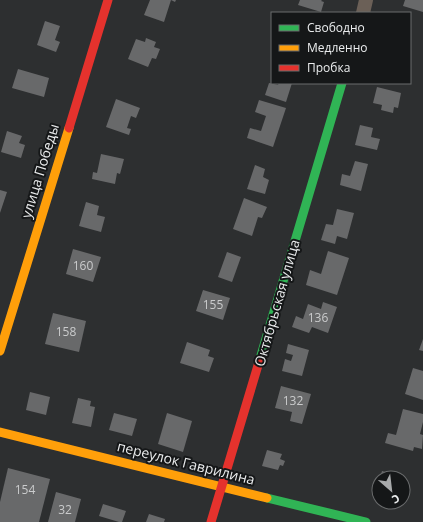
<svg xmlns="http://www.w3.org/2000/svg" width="423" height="522" viewBox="0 0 423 522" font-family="'Open Sans',sans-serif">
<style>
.building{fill:#68696a}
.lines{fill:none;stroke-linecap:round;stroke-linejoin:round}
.street{stroke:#6b6057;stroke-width:14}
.fast{stroke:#30b455;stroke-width:9}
.slow{stroke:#ff9f0a;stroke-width:9}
.jam{stroke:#e5322d;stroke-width:9}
.labels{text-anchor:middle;stroke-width:4;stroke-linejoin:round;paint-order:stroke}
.number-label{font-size:12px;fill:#cacbcc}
.street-label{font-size:14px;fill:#eaeced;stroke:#151718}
</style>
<rect width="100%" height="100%" fill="#2d2f30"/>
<g class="building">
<path d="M150 0H176L175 2 171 0 164 22 144 15Z"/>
<path d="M300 0H322L321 1 324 2 321 12 298 5Z"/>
<path d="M405 0H423V12L403 6Z"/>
<path d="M45 21 60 26 55 40 60 42 56 52 37 45Z"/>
<path d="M146 38 156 42 154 47 160 49 156 59 152 58 148 67 128 59 136 39 145 42Z"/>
<path d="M18 69 49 78 44 97 12 88Z"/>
<path d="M269 83 278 85 279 83H292L286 102 265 95Z"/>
<path d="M377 87 401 93 398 108 394 107 393 113 381 110 382 105 373 103Z"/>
<path d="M116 99 140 108 136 118 131 116 127 128 131 129 129 135 106 127Z"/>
<path d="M259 100 286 108 273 147 247 138 250 128 261 131 266 116 255 112Z"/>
<path d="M360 125 373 128 371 137 380 139 377 150 355 145Z"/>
<path d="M7 131 22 136 19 143 25 145 21 158 1 152Z"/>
<path d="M101 154 124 159 120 174 117 173 115 184 92 179 93 172 97 173Z"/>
<path d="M355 161 368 164 361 191 340 185 342 174 350 176Z"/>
<path d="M255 165 265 169 263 177 269 180 265 194 247 189Z"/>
<path d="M0 190 7 192 0 213Z"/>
<path d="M244 198 267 207 262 218 258 217 252 236 233 229Z"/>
<path d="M86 202 99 206 97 215 105 217 101 232 79 226Z"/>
<path d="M337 209 354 213 347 239 337 236 335 244 321 240 326 224 333 225Z"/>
<path d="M73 249 101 257 93 282 66 274Z"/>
<path d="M328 251 349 258 337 295 306 285 310 270 321 274Z"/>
<path d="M227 252 241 257 232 282 218 277Z"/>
<path d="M203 290 230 298 223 320 196 311Z"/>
<path d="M323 302 337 307 328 333 312 327 309 333 292 327 296 316 303 319 308 304 321 309Z"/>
<path d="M53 313 86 321 79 352 45 344Z"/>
<path d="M423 339V351L419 350Z"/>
<path d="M187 342 210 350 208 356 214 358 209 372 180 363Z"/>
<path d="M288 344 309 350 302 376 282 371 285 359 291 361 293 355 286 353Z"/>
<path d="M413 368 423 371V400L405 394Z"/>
<path d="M281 386 311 394 302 424 290 421 292 412 275 408Z"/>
<path d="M30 392 50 397 46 415 26 410Z"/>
<path d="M78 398 91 401 90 406 95 407 91 427 72 423Z"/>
<path d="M403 409 423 414V422L420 434 423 435 422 449 414 447 413 451 385 443 388 433 396 435Z"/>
<path d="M114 413 137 419 132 436 109 430Z"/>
<path d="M167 413 192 421 183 452 158 444Z"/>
<path d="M267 450 282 454 280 459 285 461 283 466 280 465 278 470 262 466Z"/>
<path d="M8 468 50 479 39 522H0V502Z"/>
<path d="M382 471 405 478 403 483V478H380Z"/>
<path d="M379 483V495L375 494Z"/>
<path d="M56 492 81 499 75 522H48Z"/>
<path d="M103 504 126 511 122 522H119L99 516Z"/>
<path d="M149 514 165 519 164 522H146Z"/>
</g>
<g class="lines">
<path class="street" d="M363 13 366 0"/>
<g class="fast">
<path d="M259 362 342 83"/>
<path d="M267 498 366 522"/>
</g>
<g class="slow">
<path d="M0 351 69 128"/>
<path d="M0 432 267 498"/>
</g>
<g class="jam">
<path d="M69 128 108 0"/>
<path d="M211 522 259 362"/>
</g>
</g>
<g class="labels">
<g class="number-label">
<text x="83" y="270">160</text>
<text x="213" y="309">155</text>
<text x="318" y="322">136</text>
<text x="66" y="336">158</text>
<text x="293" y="405">132</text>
<text x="25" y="494">154</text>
<text x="65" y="514">32</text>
</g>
<g class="street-label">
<text transform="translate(40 171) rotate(-73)" y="5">улица Победы</text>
<text transform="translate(277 303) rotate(-74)" y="5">Октябрьская улица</text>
<text transform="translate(186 463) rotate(14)" y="5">переулок Гаврилина</text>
</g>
</g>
<rect x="271" y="12" width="140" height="72" fill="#151718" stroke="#6a6c6d"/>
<rect x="279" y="25" width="20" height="6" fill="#30b455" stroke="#6a6c6d"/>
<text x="307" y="32" font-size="12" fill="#eaeced">Свободно</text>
<rect x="279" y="45" width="20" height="6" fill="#ff9f0a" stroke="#6a6c6d"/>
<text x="307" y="52" font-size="12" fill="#eaeced">Медленно</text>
<rect x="279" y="65" width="20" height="6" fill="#e5322d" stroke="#6a6c6d"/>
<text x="307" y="72" font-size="12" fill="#eaeced">Пробка</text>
<g transform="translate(391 490) rotate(152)"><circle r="19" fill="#151718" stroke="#6a6c6d"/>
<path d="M0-3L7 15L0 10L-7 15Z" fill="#a8aaab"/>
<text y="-6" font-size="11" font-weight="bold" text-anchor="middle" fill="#eaeced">С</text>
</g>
</svg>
